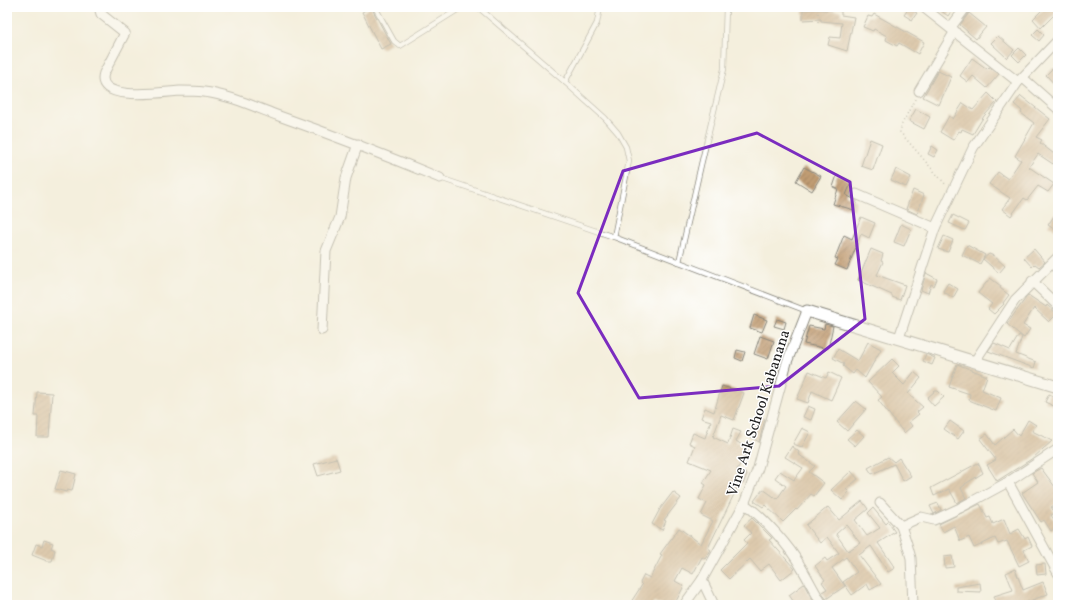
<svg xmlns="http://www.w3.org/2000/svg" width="1065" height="612" viewBox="0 0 1065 612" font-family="Vollkorn,serif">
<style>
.building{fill:url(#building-hatch);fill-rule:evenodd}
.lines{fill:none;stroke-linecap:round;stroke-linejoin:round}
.service-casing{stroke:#88867c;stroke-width:6}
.minor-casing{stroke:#88867c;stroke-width:11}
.tertiary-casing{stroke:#88867c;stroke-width:13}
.path{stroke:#88867c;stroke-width:1.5;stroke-dasharray:1 3;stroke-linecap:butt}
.service{stroke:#fff;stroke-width:4.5}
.minor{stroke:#fff;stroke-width:9}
.tertiary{stroke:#fff;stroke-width:11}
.marked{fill:none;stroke:#7b2cbf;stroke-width:3;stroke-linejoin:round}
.labels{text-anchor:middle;stroke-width:3;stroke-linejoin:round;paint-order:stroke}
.street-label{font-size:15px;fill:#1c1c1c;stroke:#fff}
</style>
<defs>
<pattern id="building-hatch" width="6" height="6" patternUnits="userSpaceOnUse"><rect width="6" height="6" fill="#c19d73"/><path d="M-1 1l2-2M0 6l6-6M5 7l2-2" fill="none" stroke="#9c7f5e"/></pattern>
</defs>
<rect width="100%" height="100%" fill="#fff"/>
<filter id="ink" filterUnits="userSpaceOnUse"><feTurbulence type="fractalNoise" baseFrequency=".025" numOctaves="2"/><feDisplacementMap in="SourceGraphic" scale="8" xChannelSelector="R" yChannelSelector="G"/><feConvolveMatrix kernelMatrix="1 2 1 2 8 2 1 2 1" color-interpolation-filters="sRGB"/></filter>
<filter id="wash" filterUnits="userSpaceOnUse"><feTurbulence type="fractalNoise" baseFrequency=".012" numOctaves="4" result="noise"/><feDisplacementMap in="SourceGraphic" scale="16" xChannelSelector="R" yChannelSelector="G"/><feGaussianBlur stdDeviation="0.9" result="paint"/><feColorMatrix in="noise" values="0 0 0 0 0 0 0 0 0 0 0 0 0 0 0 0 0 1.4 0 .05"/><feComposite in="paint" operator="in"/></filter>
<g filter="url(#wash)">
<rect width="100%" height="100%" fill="#f4efdd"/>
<g id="blocks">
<g class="building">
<path d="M371 7 391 44 381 49 362 12Z"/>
<path d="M936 7H954L948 16Z"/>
<path d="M1045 7H1058V11L1041 28 1033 19Z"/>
<path d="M909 8 917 13 912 20 904 15Z"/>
<path d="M814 9 841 11V15L854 17 847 51 828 45 830 37 840 38 842 23 821 21V19L803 20V10Z"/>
<path d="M969 13 986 27 976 39 960 25Z"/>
<path d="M874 14 924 42 918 54 899 43 897 46 886 40 887 36 874 29 873 31 863 27 868 16 872 17Z"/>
<path d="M1038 29 1044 35 1039 41 1032 35Z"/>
<path d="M998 36 1014 50 1007 58 991 43Z"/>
<path d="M1019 48 1026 55 1019 62 1012 55Z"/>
<path d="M972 58 987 69 989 67 999 74 987 88 973 76 968 82 960 76Z"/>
<path d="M1053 68 1058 72V88L1046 75Z"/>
<path d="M938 71 951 77 939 105 923 97Z"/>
<path d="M988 93 997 102 984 116 973 134 962 129 961 132 959 131 953 140 940 132 949 116 953 119 963 103 973 110Z"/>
<path d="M1021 96 1050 119 1036 137 1042 140 1040 143 1058 157 1053 164 1038 154 1029 167 1054 184 1048 192 1038 186 1027 200 1024 198 1011 216 1002 209 1010 198 989 184 998 172 1008 179 1021 160 1015 156 1034 123 1021 113 1022 111 1014 104Z"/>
<path d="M916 109 930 117 924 129 909 121Z"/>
<path d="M870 139 882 144 873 170 861 166Z"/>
<path d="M932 146 938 150 934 157 928 154Z"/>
<path d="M804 167 821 176 812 191 796 181Z"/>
<path d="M896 169 911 177 906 187 891 180Z"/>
<path d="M837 175 852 181 846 195 857 201 854 210 833 204 838 189 833 187Z"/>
<path d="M913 190 924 195 917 214 906 209Z"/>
<path d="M1058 210V232L1048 225Z"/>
<path d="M953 215 969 223 965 230 949 223Z"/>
<path d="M861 217 875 223 869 238 861 234 847 270 835 265 838 259 835 258 844 235 852 239Z"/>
<path d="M901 224 911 229 904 246 894 242Z"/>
<path d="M944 236 953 240 948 252 938 249Z"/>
<path d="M967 245 985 255 980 264 962 255Z"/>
<path d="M871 249 883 254 881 261 883 262 877 275 905 285 900 300 892 297V295L858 280Z"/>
<path d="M1034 249 1045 262 1039 267 1035 264 1032 267 1024 258Z"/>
<path d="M989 254 994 256 1005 266 999 273 983 259Z"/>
<path d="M926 273 937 279 934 286 931 284 928 293 921 290Z"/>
<path d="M990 278 1001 286 1000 288 1009 295 1003 303 1004 304 994 314 988 309 992 304 978 293Z"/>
<path d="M948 283 958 289 953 298 943 291Z"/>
<path d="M1028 295 1046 307 1047 305 1057 314 1049 322 1034 308 1023 325 1030 329 1024 338 1007 324Z"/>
<path d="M754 315 767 320 762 332 750 328Z"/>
<path d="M777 319 786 322 784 329 774 326Z"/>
<path d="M825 324 833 326 828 349 804 344 809 326 824 329Z"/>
<path d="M1019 335 1022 337 1016 354 1036 362 1034 368 988 351 994 343 1010 350Z"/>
<path d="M760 336 774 341 768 359 754 354Z"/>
<path d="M868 342 881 349 865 378 856 370 853 374 843 366 844 364 833 358 838 349 858 361Z"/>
<path d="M737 350 745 352 742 361 735 358Z"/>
<path d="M926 354 935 358 932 365 923 361Z"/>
<path d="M892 359 899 366 892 373 904 385 914 372 921 378 908 394 923 407 917 412 919 414 909 422 912 426 904 433 878 400 882 397 868 382Z"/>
<path d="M957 364 987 376 982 390 1001 398 996 411 969 400 970 394 949 387Z"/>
<path d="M809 371 826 378 829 372 841 378 831 400 812 391 808 403 797 399Z"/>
<path d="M722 386 744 393 734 420 721 415 713 437 728 444 733 429 741 432 736 441 748 449 737 470 747 474 743 484 740 482 708 548 711 550 705 559 702 557 693 574 682 568 675 581 684 586 674 605H660L654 602 652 605H629L642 585 640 583 644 575 650 578 662 555 660 554 679 528 701 544 713 521 701 515 707 503 699 499 706 485 703 483 711 470 689 461 695 446 689 443 693 433 705 438 711 421 701 418 705 408 714 412Z"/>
<path d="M935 391H938L944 397 934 406 927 398Z"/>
<path d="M37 392 52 393 49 437H37L38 416H35Z"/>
<path d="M1049 394 1058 398V408L1045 402Z"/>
<path d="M856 401 866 409 847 431 837 422Z"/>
<path d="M808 406 815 409 811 420 803 417Z"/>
<path d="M756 416 765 419 759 442 749 436Z"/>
<path d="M1028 420 1036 425 1032 431 1052 441 1033 458 997 481 987 465 996 460 980 439 987 434 995 445 1013 429 1019 436Z"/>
<path d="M950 421 964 431 958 439 944 429Z"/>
<path d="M802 428 810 432 802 447 793 444Z"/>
<path d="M857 430 864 436 855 446 847 439Z"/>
<path d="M792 446 799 452 798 454 815 466 809 472 824 483 814 496 811 494 797 510 796 509 783 522 765 505 763 507 754 501 763 489 777 499 786 486 775 478 780 471 794 480 803 468 785 457Z"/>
<path d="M888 457 894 462 899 458 911 476 903 481 894 464 872 474 868 468Z"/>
<path d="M336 458 340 470 318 476 314 464Z"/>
<path d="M978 463 983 473 965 484V485L961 488 966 498 957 503 949 489 934 496 931 488Z"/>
<path d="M1041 468 1058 491V503L1051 507 1055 513 1051 515 1058 526 1051 531 1044 520 1041 522 1022 493 1038 482 1032 473Z"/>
<path d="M61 470 76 474 72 491 67 490 66 492 55 489Z"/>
<path d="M851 471 858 479 846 489 849 492 842 500 831 490Z"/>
<path d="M673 492 681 498 664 520 666 521 662 530 652 524 660 509Z"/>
<path d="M862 501 868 509 855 520 867 536 880 528 868 513 873 508 886 524 888 522 895 532 878 543 895 568 888 572 871 546 859 555 881 584 870 590 867 584 852 595 843 582 857 572 846 557 832 568 845 586 826 599 822 592 827 589 822 582 825 580 815 566 825 558 827 561 839 553 827 537 820 543 806 525 828 507 839 520ZM846 525 860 543 848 551 836 534Z"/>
<path d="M938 503 941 510 934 514 930 506Z"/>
<path d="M980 504 987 518 990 517 993 524 1004 519 1010 534 1019 529 1025 539 1028 537 1032 546 1024 550 1029 561 1019 566 1007 541 998 544 995 538 974 548 969 537 960 541 954 526 943 532 939 524Z"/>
<path d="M752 518 772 538 769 540 795 569 781 580 769 564 760 571 750 559 729 579 720 570 747 543 744 540 751 533 744 525Z"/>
<path d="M44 540 53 543 51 548 55 550 52 561H47L32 555 36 544 42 546Z"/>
<path d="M952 556 954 567 945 568 944 557Z"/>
<path d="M1045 564 1046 574 1037 575 1036 565Z"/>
<path d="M1015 569 1023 590 1043 582 1048 594 1027 602 1028 605H997L994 596 1013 590 1006 573Z"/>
<path d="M980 583 981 592 956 591V587Z"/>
<path d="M804 584 812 599 816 605H796L789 595Z"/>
</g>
</g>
</g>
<g filter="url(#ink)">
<use href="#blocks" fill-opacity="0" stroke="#88867c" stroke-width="1"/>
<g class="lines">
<g class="service-casing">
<g id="service">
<path d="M375 7 394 41 400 46 462 7"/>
<path d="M478 7 565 82 605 118 618 133 626 147 629 161 614 237 807 311"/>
<path d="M565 82 597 23 600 7"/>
<path d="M440 178 614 237"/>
<path d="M679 262 701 165 724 69 726 7"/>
</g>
</g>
<g class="minor-casing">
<g id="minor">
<path d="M99 7 101 14 125 33 104 73C94 103 164 92 180 91 188 91 196 91 204 92 229 95 255 107 279 116 333 135 387 156 440 178"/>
<path d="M923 7 1018 82"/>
<path d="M951 27 966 7"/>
<path d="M1023 78 1058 109"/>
<path d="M919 91 955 31"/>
<path d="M856 194 935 228"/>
<path d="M1032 281 1058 306"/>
<path d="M322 330 326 251 340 217 346 178 358 144"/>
<path d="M899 338 935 228 973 148 1018 82 1058 40"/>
<path d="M975 361 1015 300 1058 257"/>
<path d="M1008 482 1058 573"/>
<path d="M880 503 901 526 907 544 911 558 913 605"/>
<path d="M744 504C762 515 791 548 801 567 809 580 815 593 823 605"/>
<path d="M901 526 921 517 934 520 960 508 1008 482 1058 449"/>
<path d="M702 580 714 605"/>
<path d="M684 605 702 580 744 504 758 468 787 362 807 311"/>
</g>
</g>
<g class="tertiary-casing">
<path id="tertiary" d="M807 311 1058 387"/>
</g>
<g class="path">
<path d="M818 22V7"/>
<path d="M915 99 902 124 900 132 946 185"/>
</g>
<use href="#service" class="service"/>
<use href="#minor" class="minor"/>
<use href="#tertiary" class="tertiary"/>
</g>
</g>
<path d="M0 0H1065V612H0ZM757 133 850 182 865 319 779 386 639 398 578 293 623 171Z" fill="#f4efdd" fill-opacity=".55" fill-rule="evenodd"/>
<path class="marked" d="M757 133 850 182 865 319 779 386 639 398 578 293 623 171Z"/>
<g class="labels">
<g class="street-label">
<text transform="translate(758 413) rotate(-72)" y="5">Vine Ark School Kabanana</text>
</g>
</g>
<rect width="1065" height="612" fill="none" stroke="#fff" stroke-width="24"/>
</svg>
